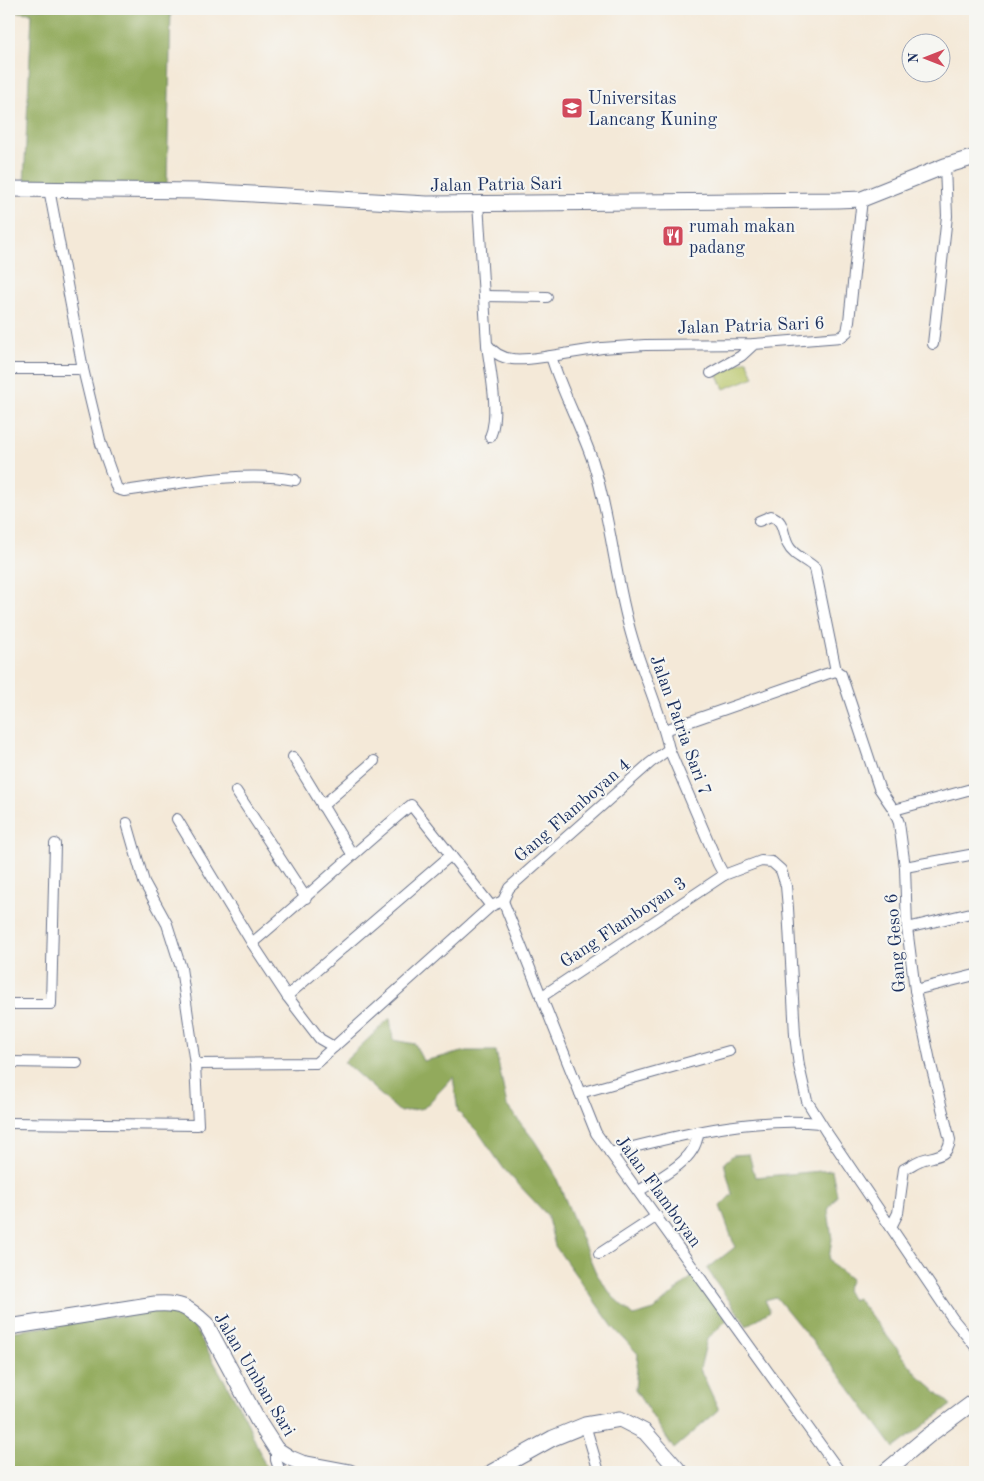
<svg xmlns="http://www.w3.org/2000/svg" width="984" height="1481" viewBox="0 0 984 1481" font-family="'Old Standard TT',serif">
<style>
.green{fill:#b8c567;stroke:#6a7a62}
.forest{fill:#92aa5c;stroke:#566c5d}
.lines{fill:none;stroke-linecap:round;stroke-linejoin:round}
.street-casing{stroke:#677089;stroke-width:12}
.secondary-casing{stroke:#677089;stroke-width:17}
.street{stroke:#fff;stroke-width:10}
.secondary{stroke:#fff;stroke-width:15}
.labels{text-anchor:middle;stroke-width:4.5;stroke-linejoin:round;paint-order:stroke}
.poi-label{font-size:18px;fill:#1b2f5e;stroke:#f6f6f2;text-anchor:start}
.street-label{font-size:18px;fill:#1b2f5e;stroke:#f6f6f2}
</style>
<rect width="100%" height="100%" fill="#f6f6f2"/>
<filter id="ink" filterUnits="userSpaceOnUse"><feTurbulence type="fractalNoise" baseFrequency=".02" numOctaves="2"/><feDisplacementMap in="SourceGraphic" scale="10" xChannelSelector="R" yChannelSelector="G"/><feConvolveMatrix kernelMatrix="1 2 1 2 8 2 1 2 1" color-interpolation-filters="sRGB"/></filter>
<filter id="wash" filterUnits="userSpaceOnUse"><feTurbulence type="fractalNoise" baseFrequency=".0096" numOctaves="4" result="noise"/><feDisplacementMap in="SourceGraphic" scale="20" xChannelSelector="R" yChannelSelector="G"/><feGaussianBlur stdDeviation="1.12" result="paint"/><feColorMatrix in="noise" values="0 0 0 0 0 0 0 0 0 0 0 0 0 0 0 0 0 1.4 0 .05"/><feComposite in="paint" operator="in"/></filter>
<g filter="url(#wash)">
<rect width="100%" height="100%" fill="#f4e9d8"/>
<path class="green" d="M747 360 754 377 724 389 717 373Z"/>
<g class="forest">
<path d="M9 9H171L167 184H24L32 13 9 12Z"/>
<path d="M390 1018 393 1040 415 1044 423 1061 467 1051H496L507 1106 534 1140 553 1170 596 1273 613 1297 634 1316 654 1310 694 1275 727 1320 707 1339 700 1369 719 1410 674 1449 635 1390 638 1354 613 1327 555 1246 547 1215 504 1169 479 1133 458 1112 453 1077 424 1108 400 1112 344 1062Z"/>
<path d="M749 1154 755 1177 832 1170 837 1195 828 1210 832 1239 829 1259 834 1266 851 1279 846 1290 852 1300 857 1298 917 1374 951 1405 894 1448 839 1374 776 1297 765 1300 770 1311 747 1326 707 1269 735 1247 720 1206 732 1194 724 1163 733 1155Z"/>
<path d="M160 1310 187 1314 245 1417 268 1472H9V1332Z"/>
</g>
</g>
<g filter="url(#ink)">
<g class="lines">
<g class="street-casing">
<g id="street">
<path d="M49 189 83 369 101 444 117 489 124 491C177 484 243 470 295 480"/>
<path d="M478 203 487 344C502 366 528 359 551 356 562 393 581 426 593 462 611 519 615 580 632 637 643 675 660 710 669 749L718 864 724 875 761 861 772 862 781 870 786 886 788 908 795 1035 799 1066 807 1101 827 1133 953 1319 975 1346"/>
<path d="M484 296 547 297"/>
<path d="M933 344 947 216 945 166"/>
<path d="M487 345C490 370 500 415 490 437"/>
<path d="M551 356 602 348 645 345 754 344 841 337 847 332 849 321 862 199"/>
<path d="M9 369H83"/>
<path d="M711 373 741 356 754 344"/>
<path d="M759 521 771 516C785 520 782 534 788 545 793 556 807 560 815 568L836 671"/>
<path d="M665 730 826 674 836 671 841 674 879 788 894 810 899 823 905 867 907 928 915 990 930 1061 950 1140C948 1159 932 1155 919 1161 914 1163 909 1167 904 1169L898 1213 891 1227"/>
<path d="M293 757 352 854"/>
<path d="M236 791 306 898"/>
<path d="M322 806 374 761"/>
<path d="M894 810 975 788"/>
<path d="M177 819 252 943 287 996 320 1039 334 1047"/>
<path d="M905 867 975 854"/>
<path d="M503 901 596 1133 840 1472"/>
<path d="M503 901 509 888 650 763 669 749"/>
<path d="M907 928 975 912"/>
<path d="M252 943C306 898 357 850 411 805L491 906"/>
<path d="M915 990 975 975"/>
<path d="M287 996 451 855"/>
<path d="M541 997 724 875"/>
<path d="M9 1004H51L55 844"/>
<path d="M9 1062 77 1063"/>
<path d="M195 1064 316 1063 491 906 503 901"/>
<path d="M580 1093 729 1051"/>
<path d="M9 1123 198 1125 195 1064 181 968 167 924 144 882 127 823"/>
<path d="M610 1153C679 1135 749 1117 820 1123"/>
<path d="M639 1191C661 1176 697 1161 698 1132"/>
<path d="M599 1254 657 1216"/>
<path d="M585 1425 599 1472"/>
<path d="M276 1449V1460L280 1472"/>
</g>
</g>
<g class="secondary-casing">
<g id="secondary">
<path d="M9 189 199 191 427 204 837 200 862 199 945 166 975 157"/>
<path d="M9 1327 155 1304C180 1302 188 1307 206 1324L258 1421 276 1449 290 1458 302 1463 350 1472"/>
<path d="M492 1472 553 1438 585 1425 620 1419 645 1432 680 1472"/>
<path d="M885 1472 928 1436 975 1401"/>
</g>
</g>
<use href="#street" class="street"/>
<use href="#secondary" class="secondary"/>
</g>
</g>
<defs>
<g id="university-square" transform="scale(1.125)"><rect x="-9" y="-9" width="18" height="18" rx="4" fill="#d1495b" stroke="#f6f6f2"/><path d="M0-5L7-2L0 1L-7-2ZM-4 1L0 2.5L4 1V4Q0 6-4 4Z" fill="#fff"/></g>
<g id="restaurant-square" transform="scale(1.125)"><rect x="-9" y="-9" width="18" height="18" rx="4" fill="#d1495b" stroke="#f6f6f2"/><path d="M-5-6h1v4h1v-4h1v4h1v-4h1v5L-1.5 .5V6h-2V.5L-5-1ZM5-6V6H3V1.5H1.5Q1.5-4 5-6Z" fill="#fff"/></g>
</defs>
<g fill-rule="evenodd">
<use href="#university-square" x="572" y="108"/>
<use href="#restaurant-square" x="673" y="236"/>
</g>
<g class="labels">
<g class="poi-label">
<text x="588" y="104">Universitas<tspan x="588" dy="21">Lancang Kuning</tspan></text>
<text x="689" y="232">rumah makan<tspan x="689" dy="21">padang</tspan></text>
</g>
<g class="street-label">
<text transform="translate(496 184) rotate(-1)" y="6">Jalan Patria Sari</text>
<text transform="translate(751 325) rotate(-2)" y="6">Jalan Patria Sari 6</text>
<text transform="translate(681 725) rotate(70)" y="6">Jalan Patria Sari 7</text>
<text transform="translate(572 810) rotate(-41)" y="6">Gang Flamboyan 4</text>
<text transform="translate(623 922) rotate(-34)" y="6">Gang Flamboyan 3</text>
<text transform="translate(895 943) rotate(-95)" y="6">Gang Geso 6</text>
<text transform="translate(659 1191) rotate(54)" y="6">Jalan Flamboyan</text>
<text transform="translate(255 1374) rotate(59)" y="6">Jalan Umban Sari</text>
</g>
</g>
<rect width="984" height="1481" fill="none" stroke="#f6f6f2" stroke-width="30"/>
<g transform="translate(926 58) rotate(270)"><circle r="24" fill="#f6f6f2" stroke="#9ea6b7"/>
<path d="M0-4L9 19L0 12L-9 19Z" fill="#d1495b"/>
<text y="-8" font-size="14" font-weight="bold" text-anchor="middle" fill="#1b2f5e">N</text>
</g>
</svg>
